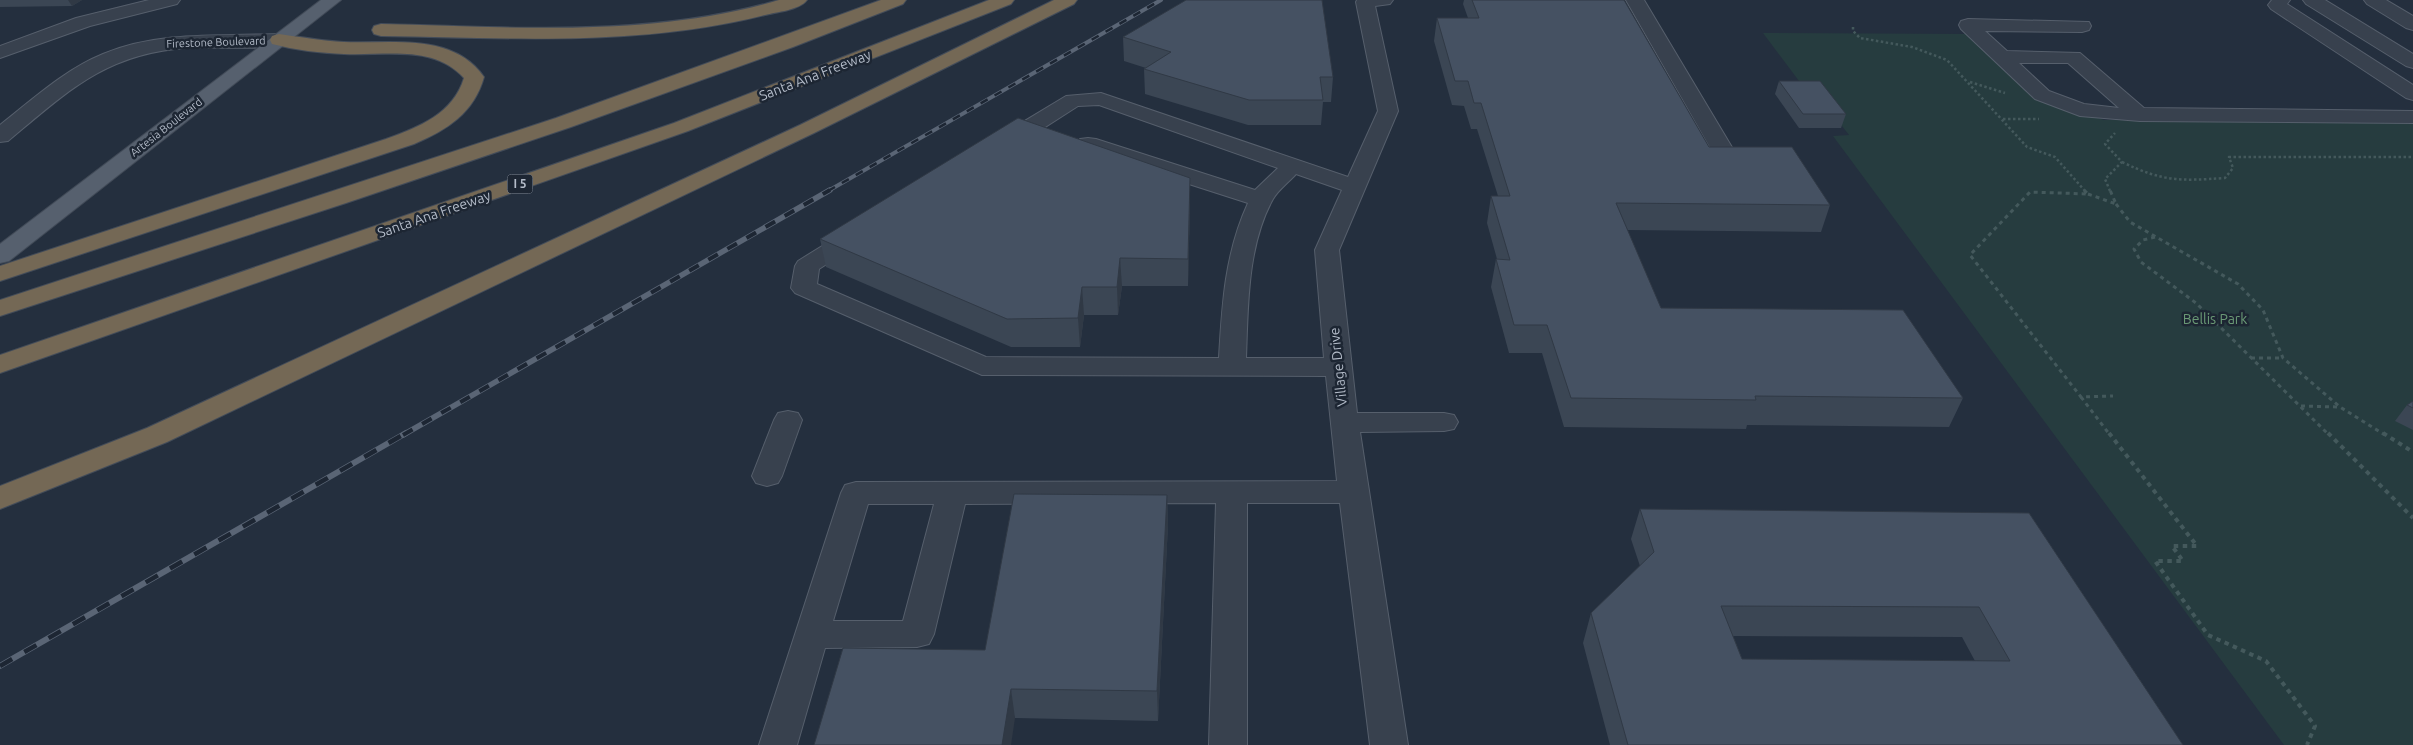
<svg xmlns="http://www.w3.org/2000/svg" width="2413" height="745" viewBox="0 0 2413 745" font-family="Ubuntu,sans-serif">
<style>
.green{fill:#263c3f}
.lines{fill:none;stroke-linecap:round;stroke-linejoin:round}
.minor-casing{stroke:#565f6c;stroke-width:2}
.major-casing{stroke:#414a57;stroke-width:2}
.highway-casing{stroke:#434c59;stroke-width:2}
.path-far2{stroke:#44595c;stroke-width:2.5;stroke-dasharray:2.5 2.5;stroke-linecap:butt}
.path-far1{stroke:#44595c;stroke-width:3;stroke-dasharray:4 4;stroke-linecap:butt}
.path{stroke:#44595c;stroke-width:4;stroke-dasharray:4.5 4.5;stroke-linecap:butt}
.minor{fill:#38414e;fill-rule:evenodd}
.major{fill:#56606e;fill-rule:evenodd}
.highway{fill:#746855;fill-rule:evenodd}
.rail-far2-casing{stroke:#5a6575;stroke-width:4}
.rail-far1-casing{stroke:#5a6575;stroke-width:5.5}
.rail-casing{stroke:#5a6575;stroke-width:6}
.rail-far2{stroke:#1d2633;stroke-width:2.5;stroke-dasharray:8;stroke-linecap:butt}
.rail-far1{stroke:#1d2633;stroke-width:4;stroke-dasharray:11;stroke-linecap:butt}
.rail{stroke:#1d2633;stroke-width:4.5;stroke-dasharray:14;stroke-linecap:butt}
.wall{fill:#3b4654;fill-rule:evenodd}
.shaded-wall{fill:#303945}
.building{fill:#455162;stroke:#303945;fill-rule:evenodd}
.labels{text-anchor:middle;stroke-width:5;stroke-linejoin:round;paint-order:stroke}
.far-street-label{font-size:11px;fill:#b4bcc9;stroke:#1d2633}
.shield{fill:#1d2633;stroke:#878f9c;stroke-width:1}
.shield-label{font-size:12px;font-weight:bold;fill:#b4bcc9}
.street-label{font-size:14px;fill:#b4bcc9;stroke:#1d2633}
.park-label{font-size:14px;fill:#6b9a76;stroke:#1d2633}
</style>
<rect width="100%" height="100%" fill="#242f3e"/>
<path class="green" d="M1763 33 1967 34 2031 96 2104 120 2413 121V745H2284L1833 136 1849 135 1816 93H1808Z"/>
<g class="lines">
<g class="minor-casing">
<g id="minor">
<path d="M149 0H180L177 4 90 26 0 58V46L76 18Z"/>
<path d="M1357 0H1393L1390 4 1375 6 1398 111 1339 250 1357 413H1444L1454 415 1458 422 1454 429 1444 431 1360 432 1408 745H1370L1340 503H1247V745H1209L1216 503 965 504 934 634 929 644 917 647 825 648 797 745H759L841 493 845 485 856 482 1337 481 1326 376 982 375 795 293 791 288 795 266 798 261 848 230 856 228 864 230 868 235 864 240 819 269 817 284 986 357 1219 358C1222 304 1225 253 1248 203L1080 149 1077 144 1080 139 1088 138 1096 139 1255 190 1278 168 1099 105 1078 106 1011 149 1003 150 995 149 992 144 995 139 1066 96 1101 93 1348 177 1378 111 1356 2ZM1296 174 1342 190 1315 250 1324 358H1246C1248 307 1247 246 1273 199 1278 190 1289 182 1296 174ZM868 504H934L903 621H833Z"/>
<path d="M1626 0H1644L1733 149 1730 154 1722 156 1714 154 1711 149Z"/>
<path d="M2272 0H2290L2287 4 2413 85V100L2406 98 2271 9 2268 5Z"/>
<path d="M2303 0H2325L2413 54V68L2406 66 2306 4Z"/>
<path d="M2364 0H2386L2413 16V30L2406 28 2367 4Z"/>
<path d="M1968 19 2089 22 2091 26 2089 30 2082 32 1985 31 2007 51 2080 53 2144 108 2413 111V123L2140 121 2080 116 2035 99 1961 29 1959 25 1961 21ZM2019 63H2068L2119 108 2084 104 2049 91Z"/>
<path d="M279 34 286 36 288 40 286 44C258 51 216 46 187 48 106 53 67 92 8 141L0 142V125C32 100 64 70 103 54 158 31 221 36 279 34Z"/>
<path d="M788 411 798 413 802 420 782 476 778 483 767 486 756 483 752 476 774 420 778 413Z"/>
</g>
</g>
<g class="major-casing">
<path id="major" d="M321 0H341L9 261 0 263V244Z"/>
</g>
<g class="highway-casing">
<g id="highway">
<path d="M779 0H807C800 10 776 12 765 15 638 47 510 38 381 36L374 34 372 30 374 26 381 24C514 27 649 38 779 0Z"/>
<path d="M881 0H906L903 4 793 47 571 127 346 203 0 316V300L556 118Z"/>
<path d="M989 0H1014L1011 4 688 131 0 373V355L674 123Z"/>
<path d="M1054 0H1077L1074 4 814 133 167 442 0 509V486L147 428 800 125Z"/>
<path d="M279 34C301 37 322 41 344 42 391 44 453 32 484 77 474 113 447 130 414 144L0 281V266L386 139C419 127 453 114 464 78 433 44 385 56 344 54 321 53 295 50 272 44L270 40 272 36Z"/>
</g>
</g>
<g class="path-far2">
<path d="M1853 27V31L1860 38 1912 47 1947 60 2027 147 2055 157 2085 191"/>
<path d="M1970 82 2005 93"/>
<path d="M2003 119H2039"/>
<path d="M2122 162C2164 182 2179 181 2225 178L2233 168 2229 157H2413"/>
<path d="M2110 191 2105 179 2122 162 2105 144 2115 133"/>
</g>
<g class="path-far1">
<path d="M2084 190 2088 194 2030 192 1970 255 2081 397 2113 396"/>
<path d="M2088 194 2116 204 2110 190"/>
<path d="M2116 204 2130 222 2238 284 2263 310 2283 358 2340 407 2385 435"/>
<path d="M2155 237 2143 240 2134 249 2141 262 2196 303 2329 435"/>
<path d="M2251 358H2283"/>
<path d="M2081 397 2110 435"/>
<path d="M2301 406 2339 407"/>
</g>
<g class="path">
<path d="M2109 433 2197 546H2172L2183 561H2155L2208 635 2266 661 2315 726 2307 745"/>
<path d="M2328 433 2413 518"/>
<path d="M2383 433 2413 452"/>
</g>
<use href="#minor" class="minor"/>
<use href="#major" class="major"/>
<use href="#highway" class="highway"/>
<g class="rail-far2-casing">
<path id="rail-far2" d="M828 191 1161 0"/>
</g>
<g class="rail-far1-casing">
<path id="rail-far1" d="M403 435 830 190"/>
</g>
<g class="rail-casing">
<path id="rail" d="M0 666 406 433"/>
</g>
<use href="#rail-far2" class="rail-far2"/>
<use href="#rail-far1" class="rail-far1"/>
<use href="#rail" class="rail"/>
</g>
<g class="wall">
<path d="M0 0H82L72 6 0 7Z"/>
<path d="M1464 0H1624L1709 147 1830 205 1821 232 1627 230 1661 308 1963 398 1949 427 1747 425 1746 429 1564 427 1542 353H1509L1491 287 1496 259H1497L1487 223 1491 196H1498L1477 129H1471L1464 106 1452 105 1434 41 1437 18H1468L1463 4Z"/>
<path d="M1123 37 1333 77 1331 102H1323L1321 125H1248L1145 94 1144 69 1146 68 1124 61Z"/>
<path d="M1779 81 1846 114 1841 128H1799L1775 94Z"/>
<path d="M1190 204 1188 286H1122L1118 315H1084L1080 347H1011L826 267 820 239Z"/>
<path d="M2413 401V430L2395 421 2407 405Z"/>
<path d="M1167 495 1168 525 1158 721 1015 718 985 650Z"/>
<path d="M1640 509 2029 513 2183 745H1610L1583 643 1591 613 1640 566 1631 539ZM1733 636 1962 637 1975 661 1742 659Z"/>
</g>
<g class="shaded-wall">
<path d="M68 0H82L72 6Z"/>
<path d="M1190 178V204L1188 286V259Z"/>
<path d="M1120 258 1122 286 1118 315 1117 287Z"/>
<path d="M1082 287 1084 315 1080 347 1078 318Z"/>
<path d="M1167 495 1168 525 1158 721 1157 691Z"/>
<path d="M1011 689 1015 718 1011 745H1002Z"/>
</g>
<g class="building">
<path d="M1186 0H1322L1333 77H1320L1323 100H1249L1144 69 1171 52 1123 37Z"/>
<path d="M1472 0H1624L1709 147H1792L1830 205 1616 203 1661 308 1903 310 1963 398 1755 396 1756 400 1571 398 1547 325H1514L1496 259 1510 260 1491 196H1510L1481 103H1474L1468 81H1455L1437 18H1479Z"/>
<path d="M1779 81H1820L1846 114H1803Z"/>
<path d="M1018 118 1190 178 1188 259 1120 258 1117 287H1082L1078 318 1007 319 820 239Z"/>
<path d="M2413 401V408L2407 405Z"/>
<path d="M1014 494 1167 495 1157 691 1011 689 1002 745H814L843 648 985 650Z"/>
<path d="M1640 509 2029 513 2183 745H1628L1591 613 1654 552ZM1721 606 1979 607 2010 661 1742 659Z"/>
</g>
<g class="labels">
<g class="far-street-label">
<text transform="translate(216 42) rotate(-2)" y="4">Firestone Boulevard</text>
<text transform="translate(166 127) rotate(-38)" y="4">Artesia Boulevard</text>
</g>
<rect class="shield" x="507.5" y="174.5" width="25" height="19" rx="4"/>
<g class="shield-label">
<text x="520" y="188">I 5</text>
</g>
<g class="street-label">
<text transform="translate(815 75) rotate(-21)" y="5">Santa Ana Freeway</text>
<text transform="translate(434 214) rotate(-19)" y="5">Santa Ana Freeway</text>
<text transform="translate(1338 367) rotate(-96)" y="5">Village Drive</text>
</g>
<g class="park-label">
<text x="2215" y="324">Bellis Park</text>
</g>
</g>
</svg>
